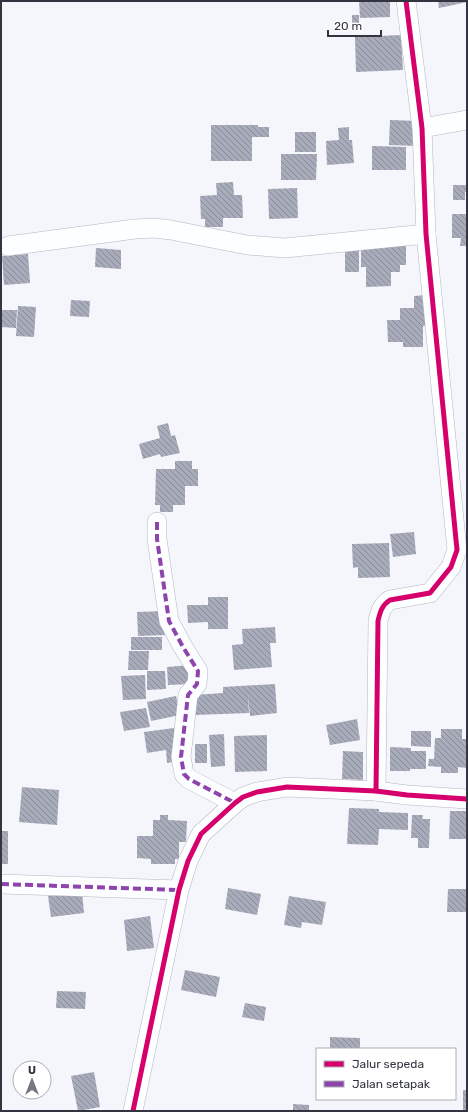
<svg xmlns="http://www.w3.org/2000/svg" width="468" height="1112" viewBox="0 0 468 1112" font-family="Rubik,sans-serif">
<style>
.building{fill:url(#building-back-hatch)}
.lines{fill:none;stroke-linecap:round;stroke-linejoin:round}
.minor-casing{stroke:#b5b6be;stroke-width:20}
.minor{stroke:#fdfeff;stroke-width:19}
.quiet{stroke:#8e44ad;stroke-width:4;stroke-dasharray:8 4;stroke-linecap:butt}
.cycleway-casing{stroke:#fff;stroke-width:8}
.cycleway{stroke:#d6006c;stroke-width:5}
</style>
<defs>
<pattern id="building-back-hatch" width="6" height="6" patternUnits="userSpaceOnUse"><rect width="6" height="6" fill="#a8abba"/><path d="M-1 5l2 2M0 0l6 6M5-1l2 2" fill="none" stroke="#898c99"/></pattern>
</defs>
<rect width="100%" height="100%" fill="#f4f6fc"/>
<g class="building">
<path d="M359 1H390V17L360 18Z"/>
<path d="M438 1H467V2L439 8Z"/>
<rect x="352" y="15" width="7" height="15"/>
<path d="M401 35 403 70 356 72 355 37Z"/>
<path d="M390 120 418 121 417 146 389 145Z"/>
<path d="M211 125H258V127H269V137H252V161H211Z"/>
<path d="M349 127V140H352L354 163 327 165 326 141 339 140 338 128Z"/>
<rect x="295" y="132" width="21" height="20"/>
<path d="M372 146 406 147V170H372Z"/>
<path d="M281 154H317L316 180H281Z"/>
<path d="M233 182 234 195H242L243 218H223V227H205V219H201L200 196 217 195 216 183Z"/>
<path d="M453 185H467V192H465V200H453Z"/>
<path d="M297 188 298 218 269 219 268 189Z"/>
<path d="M452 214H467V246H460L461 238H452Z"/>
<path d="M406 243V265H400V272H391V286L366 287V267H361V244Z"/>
<rect x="345" y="247" width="14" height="25"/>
<path d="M96 248 121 250V269L95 267Z"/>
<path d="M28 254 30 283 4 285 2 256Z"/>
<path d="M427 295 429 326H423V347H403V342H388L387 320H400V308H414V296Z"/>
<path d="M71 300 90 301 89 317 70 316Z"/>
<path d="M18 306 36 307 34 337 16 336Z"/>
<path d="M1 310H17L16 328 1 327Z"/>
<path d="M168 423 171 436 175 435 180 453 161 457 160 454 143 459 139 444 160 438 157 426Z"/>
<path d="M175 461H192V469H198V486H185V505H173V512H160V505H155L156 469H175Z"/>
<path d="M414 532 416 554 393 557 390 534Z"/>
<path d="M389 543 390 577 358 578V567L353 568 352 544Z"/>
<path d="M208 597H228V629H208V622L188 623 187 605H208Z"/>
<path d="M166 611 167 635 138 636 137 612Z"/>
<path d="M275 627 276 643H270L272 667 234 670 232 645 243 644 242 629Z"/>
<rect x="131" y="637" width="31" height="13"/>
<path d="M129 651H149L148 670H128Z"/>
<path d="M190 665 192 684 168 685 167 667Z"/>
<path d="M147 671H165L166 689 147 690Z"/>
<path d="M145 675 146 699 123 700 121 676Z"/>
<path d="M275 684 277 713 250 716 248 695 249 713 195 715 194 695 223 693V687Z"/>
<path d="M176 696 180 715 151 721 147 702Z"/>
<path d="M146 708 150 727 124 731 120 712Z"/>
<path d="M357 719 360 740 330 745 326 725Z"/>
<path d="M174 728 178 748 172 750 180 761 167 763 166 750 147 753 144 732Z"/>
<path d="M441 729H462V739H467V768L458 767V773H441V767L428 766 429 759H434L435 738H441Z"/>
<path d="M411 731H431V747L411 746Z"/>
<path d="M224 734 225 766 211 767 209 735Z"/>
<path d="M267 735V771L235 772 234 736Z"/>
<rect x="195" y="744" width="12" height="19"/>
<path d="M390 747 411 748V751H426V769H410V771H390Z"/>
<path d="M343 751 363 752V780L342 779Z"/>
<path d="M22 787 59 790 57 825 19 822Z"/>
<path d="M349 808 379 809V812L408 813V830L379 829 378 845 347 844Z"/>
<path d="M450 811H467V839H449Z"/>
<path d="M160 815H168V820L187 821 186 842H179V859H175V864H151V859L137 858V836H153V820H160Z"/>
<path d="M412 815H423L422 819H430L429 848H418V838H411Z"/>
<rect x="1" y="831" width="7" height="33"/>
<path d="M228 888 261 894 257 915 225 909Z"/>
<path d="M448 889H467V912H447Z"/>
<path d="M82 892 84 913 51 917 48 896Z"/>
<path d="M289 896 326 902 322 925 302 922 301 928 284 925Z"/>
<path d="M150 916 154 948 127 951 124 920Z"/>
<path d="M185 970 220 977 216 997 181 990Z"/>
<path d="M57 991 86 992 85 1009 56 1008Z"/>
<path d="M245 1003 266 1007 264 1021 242 1017Z"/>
<path d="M330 1037 360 1038V1049H330Z"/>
<path d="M94 1072 100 1107 78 1111 71 1076Z"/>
<rect x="463" y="1090" width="4" height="21"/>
<path d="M293 1104 309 1105V1111H293Z"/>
</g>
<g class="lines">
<g class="minor-casing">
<g id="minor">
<path d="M422 128 467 120"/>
<path d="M8 246 135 229 154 228 171 230 247 245 285 248 426 234"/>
<path d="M157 522V539L169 621 183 647 198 671 197 684 188 695 181 757 184 774 189 779 235 803"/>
<path d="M376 791 378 621C380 612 382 605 390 600L430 593 451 567 457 550 426 234 422 128 406 1"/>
<path d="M1 884 179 890"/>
<path d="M133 1111 179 890 188 861 201 834 235 803 243 797 257 792 287 787 376 791 407 795 467 799"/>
</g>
</g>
<use href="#minor" class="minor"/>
<g class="quiet">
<path d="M157 522V539L169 621 183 647 198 671 197 684 188 695 181 757 184 774 189 779 235 803"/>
<path d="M1 884 179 890"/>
</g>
<g class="cycleway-casing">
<g id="cycleway">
<path d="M376 791 378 621C380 612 382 605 390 600L430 593 451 567 457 550 426 234 422 128 406 1"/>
<path d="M133 1111 179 890 188 861 201 834 235 803 243 797 257 792 287 787 376 791 407 795 467 799"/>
</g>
</g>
<use href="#cycleway" class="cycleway"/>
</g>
<rect width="468" height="1112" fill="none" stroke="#32343f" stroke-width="4"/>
<rect x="316" y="1048" width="140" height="52" fill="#ffffff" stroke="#adaeb2"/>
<rect x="324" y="1061" width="20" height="6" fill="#d6006c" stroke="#adaeb2"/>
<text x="352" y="1068" font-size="12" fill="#32343f">Jalur sepeda</text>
<rect x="324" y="1081" width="20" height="6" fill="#8e44ad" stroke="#adaeb2"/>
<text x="352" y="1088" font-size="12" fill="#32343f">Jalan setapak</text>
<g transform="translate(32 1080)"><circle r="19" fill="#ffffff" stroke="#adaeb2"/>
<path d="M0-3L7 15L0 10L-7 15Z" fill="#767881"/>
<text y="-6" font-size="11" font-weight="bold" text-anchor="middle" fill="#32343f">U</text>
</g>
<path d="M328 30v6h53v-6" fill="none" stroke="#32343f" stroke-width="2"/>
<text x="334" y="30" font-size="12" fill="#32343f" stroke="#ffffff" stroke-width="3" paint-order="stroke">20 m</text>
</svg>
